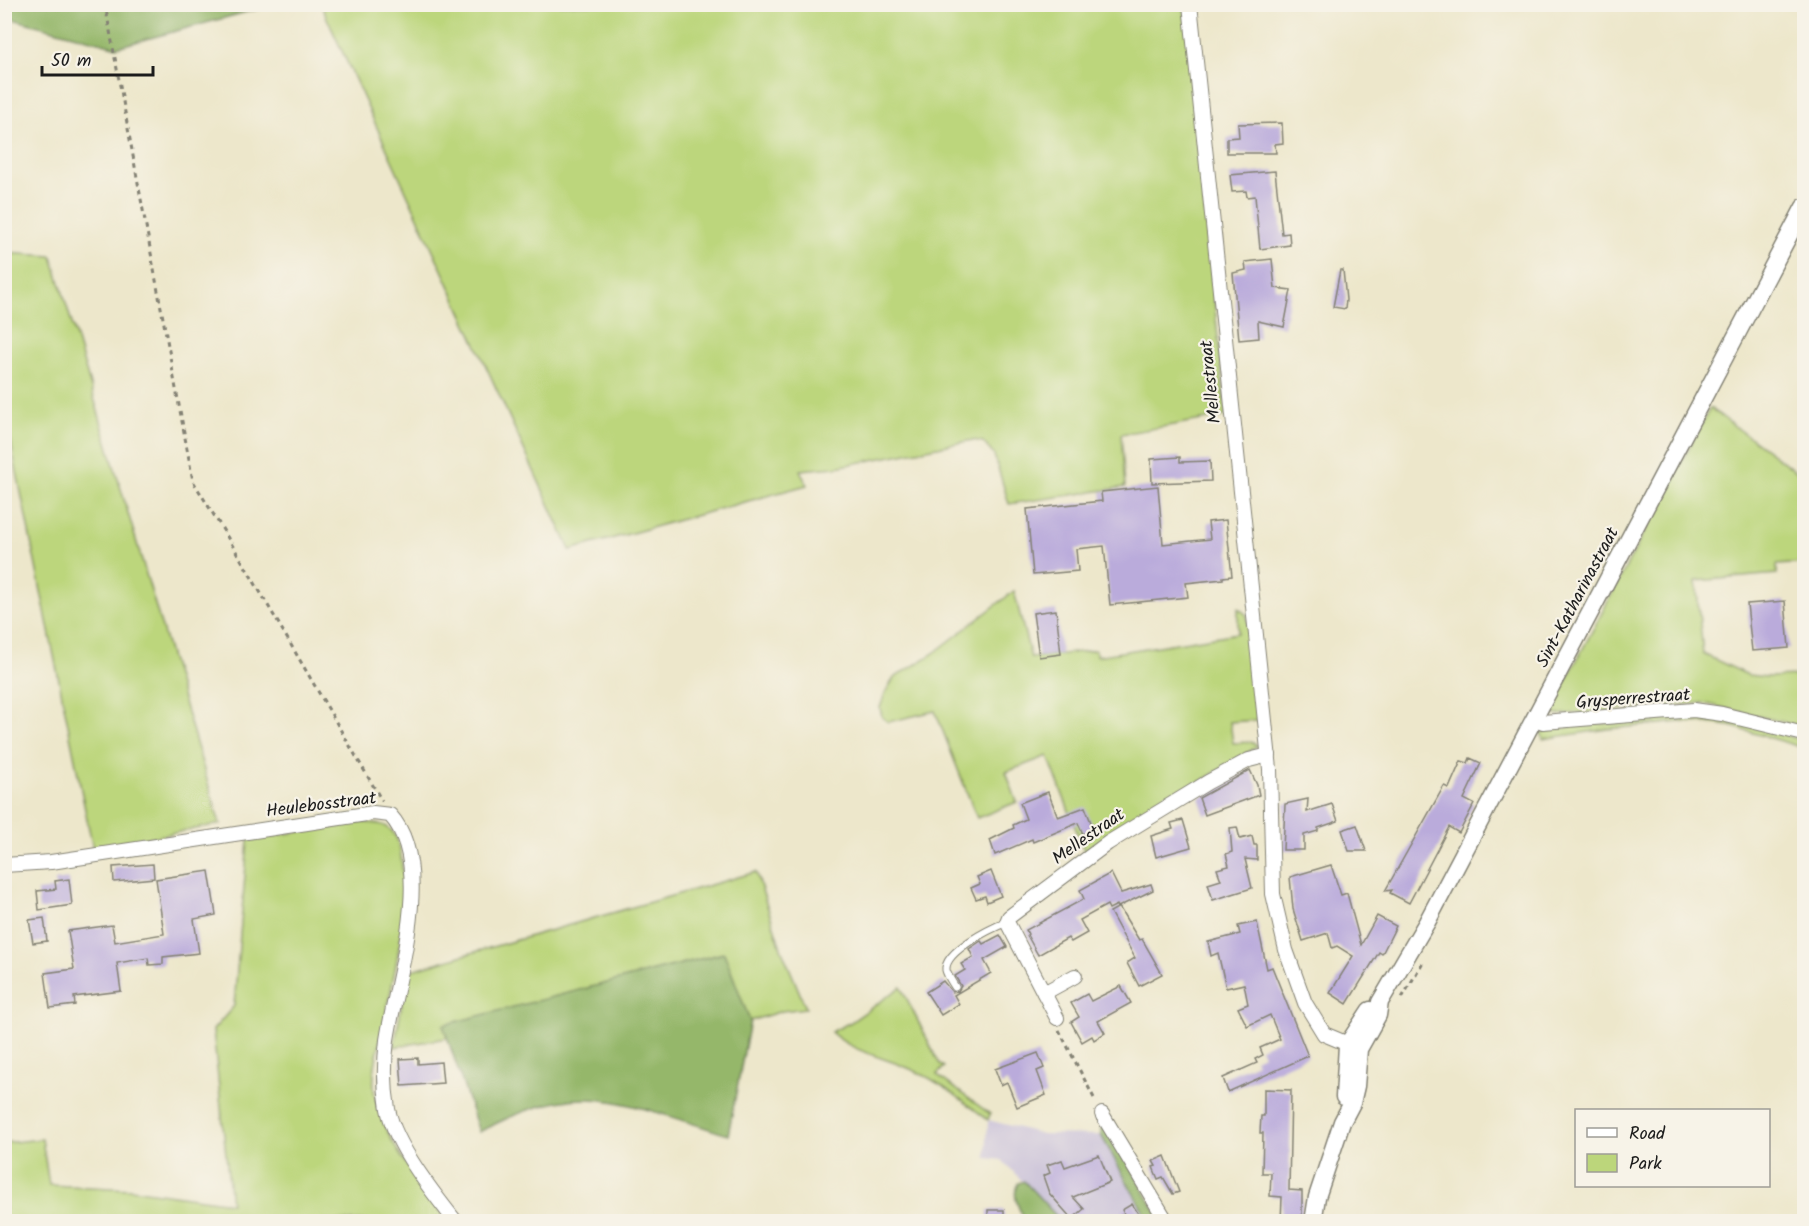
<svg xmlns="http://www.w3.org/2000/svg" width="1809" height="1226" viewBox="0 0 1809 1226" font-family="Kalam,sans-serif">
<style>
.industrial{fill:#c8bfd8}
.green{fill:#bcd67b;stroke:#6c794c;stroke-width:1.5}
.forest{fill:#95b76b;stroke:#586a44;stroke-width:1.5}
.building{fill:#baabdb}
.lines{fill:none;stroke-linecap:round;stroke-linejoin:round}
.service-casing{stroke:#848274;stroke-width:9}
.minor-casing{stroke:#848274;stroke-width:16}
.tertiary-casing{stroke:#848274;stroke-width:19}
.path{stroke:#848274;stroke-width:3;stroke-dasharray:4.5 4.5;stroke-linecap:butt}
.service{stroke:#fff;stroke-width:7}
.minor{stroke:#fff;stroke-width:14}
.tertiary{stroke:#fff;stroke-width:16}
.labels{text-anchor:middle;stroke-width:4.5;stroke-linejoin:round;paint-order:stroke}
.street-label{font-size:18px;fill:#1c1c1c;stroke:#f7f3e8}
</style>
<rect width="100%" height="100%" fill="#f7f3e8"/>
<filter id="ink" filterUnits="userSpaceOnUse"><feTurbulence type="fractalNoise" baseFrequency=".0167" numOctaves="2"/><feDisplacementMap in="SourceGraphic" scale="12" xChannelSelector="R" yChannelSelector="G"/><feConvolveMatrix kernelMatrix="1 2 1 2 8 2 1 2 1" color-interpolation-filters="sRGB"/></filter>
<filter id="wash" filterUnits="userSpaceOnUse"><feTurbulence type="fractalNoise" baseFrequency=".008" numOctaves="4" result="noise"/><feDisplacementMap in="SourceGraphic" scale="24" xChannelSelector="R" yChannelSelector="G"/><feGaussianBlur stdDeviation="1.35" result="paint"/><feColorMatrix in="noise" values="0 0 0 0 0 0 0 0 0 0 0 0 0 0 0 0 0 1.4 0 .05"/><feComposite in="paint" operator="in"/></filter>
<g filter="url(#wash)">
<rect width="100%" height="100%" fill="#ede7cb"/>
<path class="industrial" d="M988 1120 1042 1134 1101 1135 1146 1217 1144 1221H1061L1002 1160 986 1158Z"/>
<g class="green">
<path d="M321 5H1184L1226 416 1121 434 1125 487 1009 504 994 455 983 442 973 440 836 467 800 470 807 485 570 550Z"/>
<path d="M4 253 52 256 220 824 93 849 5 413Z"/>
<path d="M1710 408 1804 477V563L1777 565V574L1696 581 1703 654 1748 675 1767 677 1804 676V727L1703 703 1555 715 1551 709Z"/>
<path d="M1014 591 1031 658 1095 650 1097 656 1238 633V608L1247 615 1258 720 1230 722 1233 743 1251 742 1258 746 1085 853 1048 756 1006 772 1017 802 977 818 935 711 888 722 882 717 880 708 885 693 894 678 934 653Z"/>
<path d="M1699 716 1735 721 1804 741V748L1730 726 1706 723 1680 722 1608 729 1543 739 1541 732 1574 726Z"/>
<path d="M358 822C370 823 383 822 392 831 400 841 401 854 402 866 409 916 394 974 384 1024 380 1046 370 1073 375 1096 385 1143 420 1183 447 1221H5L4 1143 42 1139 49 1185 131 1189 231 1203 213 1030 234 1006 248 840Z"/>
<path d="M756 872 781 948 806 1008 782 1011 750 1021 724 953 444 1025 447 1038 394 1047 408 971Z"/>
<path d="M901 987 939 1063 944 1067 937 1075 990 1114 988 1120C964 1102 942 1083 915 1071 888 1058 853 1053 831 1032L851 1022Z"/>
</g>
<g class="forest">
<path d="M4 5 5 4 273 5 117 47 5 17Z"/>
<path d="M724 953 750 1021 728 1135C688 1123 630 1100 589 1099 550 1098 512 1115 479 1132L443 1025Z"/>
<path d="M1107 1124 1161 1221H1144L1146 1216 1101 1135V1128Z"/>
<path d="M1024 1181 1061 1221H1025C1020 1210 1011 1196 1018 1183Z"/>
</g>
<g id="blocks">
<g class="building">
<path d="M1282 123 1283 143 1275 144 1276 153H1227V138L1239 137 1238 124Z"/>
<path d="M1275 171 1282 234 1289 233 1290 245 1260 249 1255 196 1247 197 1246 191 1232 192 1230 175Z"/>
<path d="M1272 259 1275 288 1291 290 1284 327 1258 321 1259 338 1239 340 1233 273 1246 270 1245 262Z"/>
<path d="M1340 270H1343L1346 300 1345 309 1333 307Z"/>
<path d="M1180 457V462L1210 461 1211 481 1152 483 1151 459Z"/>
<path d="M1158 486 1163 544 1210 539 1208 522 1226 520 1232 576 1223 577V579L1186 583 1188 597 1110 605 1104 546 1076 549 1078 571 1033 575 1027 509 1102 501 1101 492Z"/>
<path d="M1785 601 1789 648 1752 651 1747 604Z"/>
<path d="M1056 610 1061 654 1039 657 1033 613Z"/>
<path d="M1470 758 1481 763 1464 799 1474 804 1459 833 1449 827 1409 903 1390 893 1392 890 1385 891 1444 786 1449 788 1461 761 1468 763Z"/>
<path d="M1250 770 1257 785 1259 795 1205 815 1199 798Z"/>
<path d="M1048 792 1058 817 1085 807 1094 830 1083 834 1078 823 1033 842 1032 839 995 855 990 840 1014 828 1013 825 1026 819 1020 803Z"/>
<path d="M1308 799 1307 812 1332 804 1338 821 1318 828V831L1304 835V850H1283L1285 804Z"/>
<path d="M1183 820 1191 847 1156 857 1151 836 1173 829 1171 823Z"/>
<path d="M1357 825 1366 851H1349L1342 830Z"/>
<path d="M1237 827 1240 839 1252 836 1254 845H1257V860L1245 859 1252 888 1213 900 1208 884 1221 880 1217 869 1229 866 1226 854 1232 852 1230 828Z"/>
<path d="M153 864 154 878 114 882 113 867Z"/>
<path d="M1331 865 1341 895 1347 893 1361 945 1377 916 1396 926 1382 954 1379 952 1347 1004 1330 993 1353 956 1337 946 1332 948 1328 933 1303 941 1293 909 1290 877Z"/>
<path d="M209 871 216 915 194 919 199 953 163 957V964L149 965 148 958 117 963 121 991 74 997 75 1005 50 1008 45 973 74 969 68 931 112 925 115 942 164 934 156 879Z"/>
<path d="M991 871 1001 896 987 902 985 896 976 899 971 888 980 884 977 877Z"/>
<path d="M1111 873 1121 893 1151 884 1153 890 1118 907 1117 905 1109 909 1107 905 1080 920 1087 933 1071 942 1068 938 1038 955 1027 935 1028 934 1026 930 1084 899 1080 890Z"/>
<path d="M69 879 72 905 39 910 37 891 56 889 55 881Z"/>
<path d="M1119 907 1139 940 1142 939 1162 974 1139 986 1127 963 1135 958 1110 912Z"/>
<path d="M44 918 47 941 33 943 29 920Z"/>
<path d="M1257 922 1267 969 1272 967 1308 1056 1228 1092 1223 1078 1257 1063 1255 1059 1263 1055 1260 1048 1280 1039 1270 1015 1247 1026 1238 1008 1248 1004 1244 984 1226 988 1218 953 1211 956 1208 942 1240 934 1238 926Z"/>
<path d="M1000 935 1007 947 984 960 991 973 954 995 959 1004 941 1015 926 992 943 981 952 992 958 991 961 986 955 976 965 970 961 964 973 957 969 949 981 941 983 944Z"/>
<path d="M1121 986 1131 1003 1098 1021 1105 1033 1094 1040 1092 1036 1082 1042 1071 1022 1079 1017 1071 1003 1087 994 1091 1001Z"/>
<path d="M1038 1053 1044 1068 1037 1071 1046 1095 1017 1107 1007 1082 1001 1085 995 1069Z"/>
<path d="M418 1058V1064L441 1062 443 1083 402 1086 400 1059Z"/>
<path d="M1264 1089 1291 1090 1289 1190 1302 1191V1221H1281L1282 1197 1270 1196 1271 1173H1262L1263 1133H1260L1261 1116H1264Z"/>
<path d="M1099 1155 1110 1182 1073 1197 1084 1209 1072 1219 1049 1193 1043 1176 1050 1173 1047 1165 1062 1160 1065 1167Z"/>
<path d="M1165 1156 1179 1192 1173 1194 1163 1177 1158 1179 1153 1167 1156 1166 1153 1161Z"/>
<path d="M1132 1204 1143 1221H1110L1124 1214 1122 1210Z"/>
<rect x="988" y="1210" width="16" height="11"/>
</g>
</g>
</g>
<g filter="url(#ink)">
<use href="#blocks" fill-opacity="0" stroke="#848274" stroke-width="1.5"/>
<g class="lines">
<g class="service-casing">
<path id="service" d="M955 987C952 982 947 975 946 970 944 951 992 928 1007 922"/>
</g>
<g class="minor-casing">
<g id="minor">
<path d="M1190 4 1270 769 1273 894 1286 950 1305 1003 1324 1034 1355 1047"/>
<path d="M1535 718 1543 722 1694 710 1722 714 1804 734"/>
<path d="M4 865 51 862 373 813 390 815C436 865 396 980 387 1040 384 1063 384 1086 388 1109 395 1145 433 1193 456 1222"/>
<path d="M1044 993 1075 976"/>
<path d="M1057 1018 1007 922 1009 917 1108 843 1208 782 1249 760 1269 755"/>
<path d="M1102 1114 1167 1222"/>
</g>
</g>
<g class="tertiary-casing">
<g id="tertiary">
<path d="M1344 1097 1347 1045 1370 1010"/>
<path d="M1313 1222 1317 1197 1342 1122 1352 1103 1356 1086 1359 1049 1378 1015 1380 1002 1427 922 1804 207"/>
</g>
</g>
<g class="path">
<path d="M105 4 193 481 245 566 382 801"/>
<path d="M1402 998 1423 962"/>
<path d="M1059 1030 1096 1102"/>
</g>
<use href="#service" class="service"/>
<use href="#minor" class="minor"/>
<use href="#tertiary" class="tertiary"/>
</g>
</g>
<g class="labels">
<g class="street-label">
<text transform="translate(1210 382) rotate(-96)" y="6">Mellestraat</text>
<text transform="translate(1577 597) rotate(-62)" y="6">Sint-Katharinastraat</text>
<text transform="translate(1633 698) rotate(-4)" y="6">Grysperrestraat</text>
<text transform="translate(321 804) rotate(-7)" y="6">Heulebosstraat</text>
<text transform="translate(1088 836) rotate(-35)" y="6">Mellestraat</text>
</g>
</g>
<rect width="1809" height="1226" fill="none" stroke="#f7f3e8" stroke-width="24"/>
<rect x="1575" y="1109" width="195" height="78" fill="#f7f3e8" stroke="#9f9d96" stroke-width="1.5"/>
<rect x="1587" y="1128" width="30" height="9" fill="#ffffff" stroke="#9f9d96" stroke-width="1.5"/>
<text x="1629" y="1139" font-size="18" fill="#1c1c1c">Road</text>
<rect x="1587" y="1154" width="30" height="18" fill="#bcd67b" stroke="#9f9d96" stroke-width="1.5"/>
<text x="1629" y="1169" font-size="18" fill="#1c1c1c">Park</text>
<path d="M42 66v9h111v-9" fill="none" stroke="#1c1c1c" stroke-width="3"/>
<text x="51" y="66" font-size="18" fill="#1c1c1c" stroke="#f7f3e8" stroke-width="4.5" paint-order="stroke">50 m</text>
</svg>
